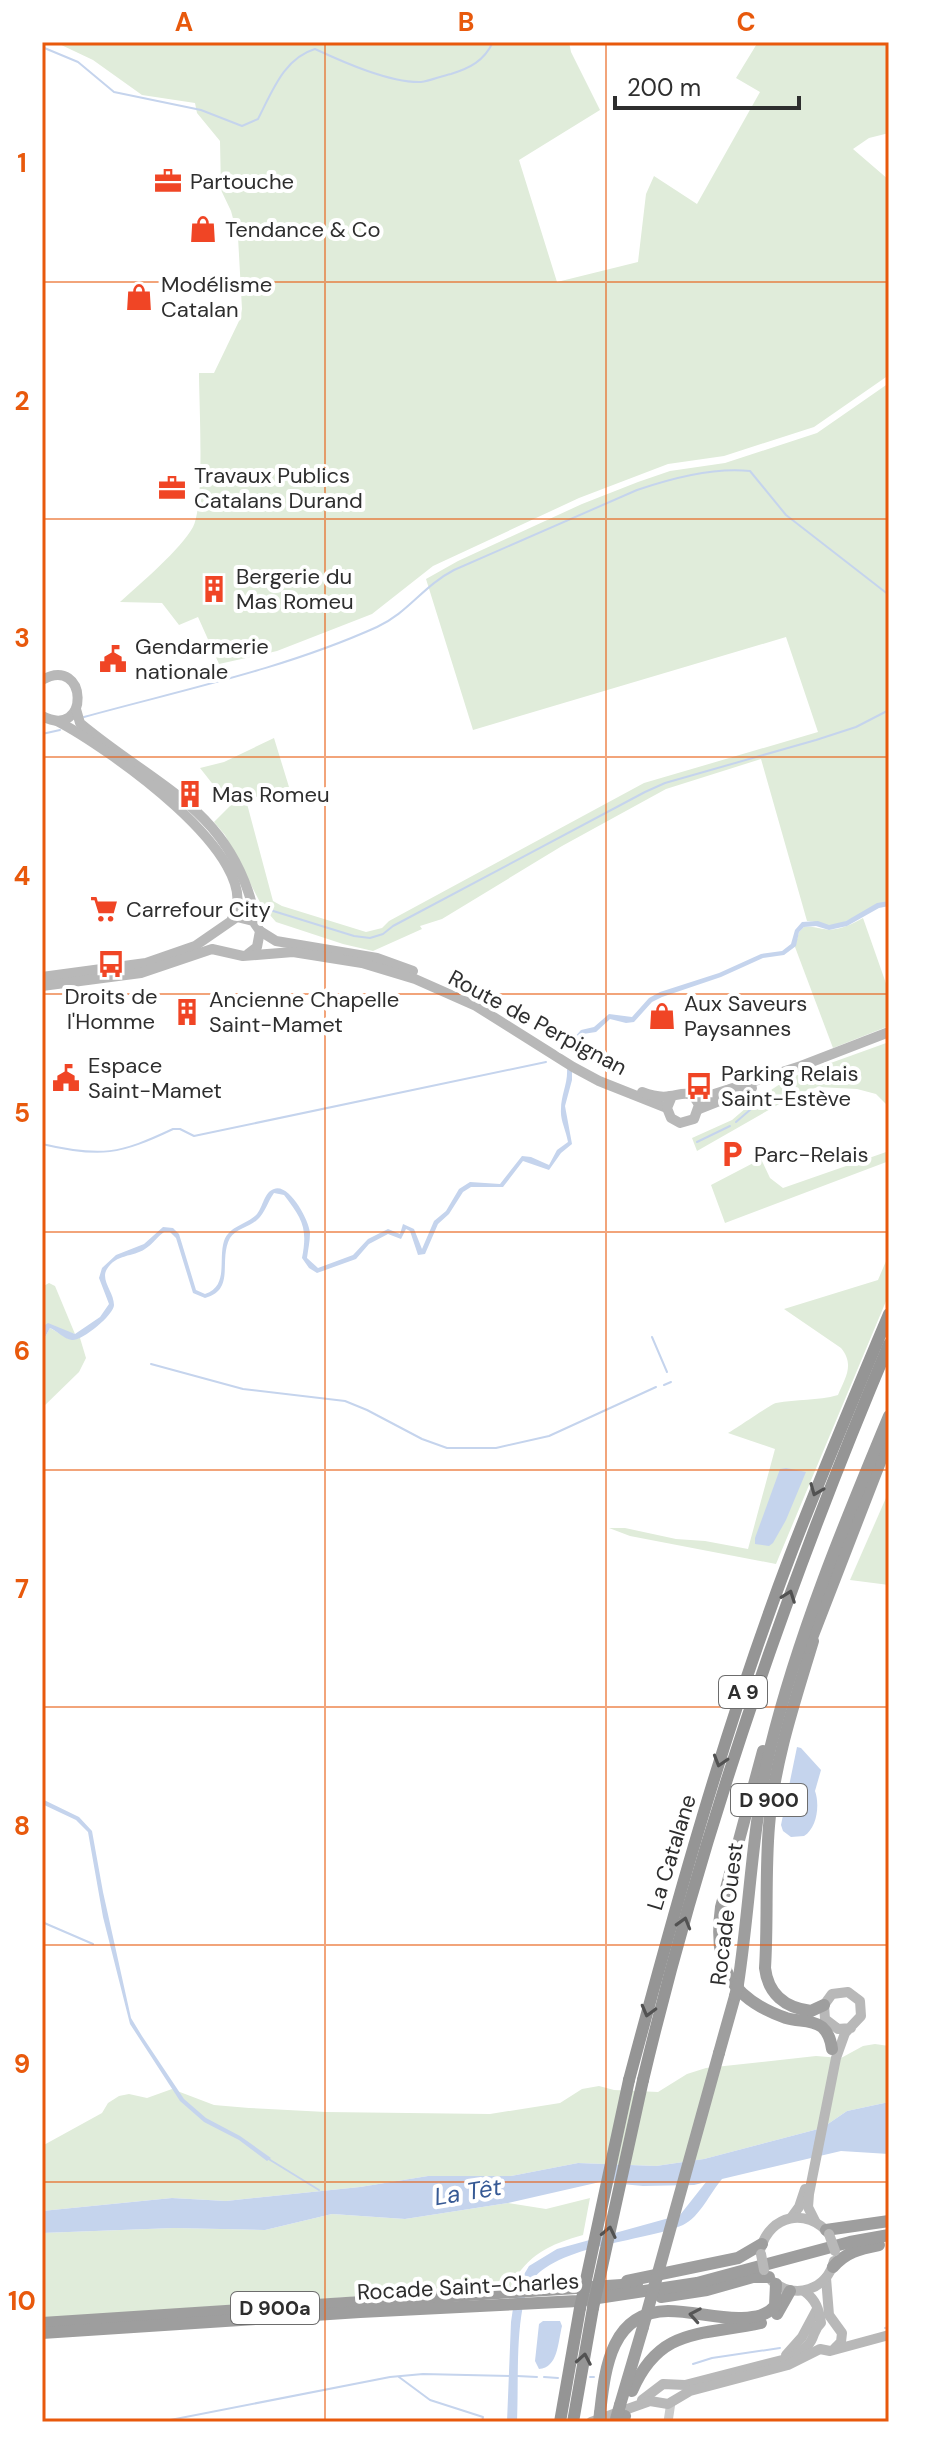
<svg xmlns="http://www.w3.org/2000/svg" width="931" height="2464" viewBox="0 0 931 2464" font-family="'DM Sans',sans-serif">
<style>
.green{fill:#e0ecda}
.water{fill:#c5d4ed}
.lines{fill:none;stroke-linecap:round;stroke-linejoin:round}
.stream{stroke:#c5d4ed;stroke-width:2}
.tertiary{stroke:#cbcbcb;stroke-width:9}
.secondary{stroke:#b8b8b8;stroke-width:10}
.trunk{stroke:#9e9e9e;stroke-width:12}
.motorway{stroke:#959595;stroke-width:12}
.secondary-bridge{stroke:#b8b8b8;stroke-width:10}
.trunk-bridge{stroke:#9e9e9e;stroke-width:12}
.motorway-bridge{stroke:#959595;stroke-width:12}
.oneway{stroke:#525252}
.oneway2{stroke:#555}
.grid{fill:none;stroke:#e8590c;stroke-width:2;stroke-opacity:0.55}
.labels{text-anchor:middle;stroke-width:8;stroke-linejoin:round;paint-order:stroke}
.shield{fill:#fff;stroke:#6d6d6d;stroke-width:2}
.shield-label{font-size:20px;font-weight:bold;fill:#2e2e2e}
.poi-label{font-size:22px;fill:#2e2e2e;stroke:#fff;text-anchor:start}
.street-label{font-size:22px;fill:#2e2e2e;stroke:#fff}
.water-label{font-size:24px;font-style:italic;fill:#375a95;stroke:#fff}
.neatline{fill:none;stroke:#e8590c;stroke-width:3}
.grid-label{font-size:26px;text-anchor:middle;font-weight:bold;fill:#e8590c}
</style>
<rect width="100%" height="100%" fill="#fff"/>
<g class="green">
<path d="M55 42H569L571 52 600 110 519 160 557 282 638 262 646 194 654 176 697 204 760 92 736 78 758 42H889V133L869 138 853 149 889 180V375L814 427 724 456 668 464 579 498 433 566 372 614 277 651 219 664 198 617 179 625 162 603 120 602C140 584 181 549 193 527 205 503 199 404 199 373H214L239 321 242 309 238 237 231 211 221 190 220 141 197 113 195 103 142 95 93 60Z"/>
<path d="M889 383V901C868 905 847 927 827 925 820 924 815 921 807 921L761 759 666 789 562 846 442 919 420 926 422 929 373 951 343 944 276 922 262 906 225 835 214 822 230 806 200 768 224 762 274 738 289 787 246 800 273 901 282 906 366 932 382 928 389 921 644 783 818 732 786 637 473 730 426 579 458 561 582 504 638 482 670 471 725 463 817 433Z"/>
<path d="M863 918 889 992V1026L833 1048 795 947 799 932 804 927C813 926 816 928 824 929 837 932 852 924 863 918Z"/>
<path d="M889 1042V1107L876 1094 857 1089 818 1087 795 1095 697 1151 692 1138 732 1120 753 1102 789 1078Z"/>
<path d="M889 1151V1161L725 1223 711 1185 761 1159 770 1178 783 1188Z"/>
<path d="M889 1254V1294L776 1564 630 1536 609 1528H625L676 1539 705 1541 748 1549 775 1449 728 1433C737 1428 771 1404 776 1403 797 1399 817 1401 838 1395 845 1378 855 1365 841 1348L784 1309 878 1280Z"/>
<path d="M49 1283 55 1286 75 1334 44 1325 42 1327V1287Z"/>
<path d="M50 1328 69 1339 80 1338 86 1358 79 1372 42 1408V1343Z"/>
<path d="M889 1491V1585L850 1580Z"/>
<path d="M875 2044 889 2046V2102L847 2111 822 2128 704 2159 656 2166 578 2163 511 2176H428L360 2187 226 2201 172 2198 42 2211V2146L102 2113 108 2103 119 2096 129 2094 147 2098 172 2089 214 2105 249 2108 326 2112 490 2114 560 2103 582 2089 599 2086 614 2090 658 2092 687 2074 706 2068 816 2056 841 2058 863 2046Z"/>
<path d="M590 2198 583 2235C550 2244 527 2255 511 2286L42 2318V2233L174 2228 265 2230 332 2214 405 2219 508 2203 546 2209Z"/>
</g>
<g class="water">
<path d="M889 901V906L879 908 847 926 829 930 816 926 804 927 799 932 796 946 784 955 763 958 721 977 662 997 652 1002 634 1022 626 1023 610 1019 596 1032 583 1034 576 1043 572 1040 581 1030 594 1027 609 1014 632 1017 649 998 660 992 719 973 761 954 782 951 791 944 795 930 802 922 818 921 829 925 846 921 877 903Z"/>
<path d="M567 1069 572 1071V1080L565 1106 572 1144 561 1153 549 1170 523 1161 503 1187H471L463 1192 449 1214 438 1224 425 1254 418 1255 410 1231 406 1229 401 1239 388 1234 369 1244 356 1259 317 1273 309 1268 302 1258C308 1227 302 1219 284 1195L274 1193C268 1201 265 1213 257 1220 249 1227 236 1229 230 1238 218 1260 236 1290 205 1298L193 1293 176 1238 170 1232H164C157 1237 153 1244 145 1249 133 1257 116 1254 107 1269 100 1280 114 1292 114 1305 114 1315 82 1341 72 1340 64 1339 57 1331 50 1328L42 1343V1327L48 1323 75 1334 100 1317 109 1304 99 1278 102 1268 116 1255 144 1244 163 1227 173 1228 179 1234 196 1290 205 1294C229 1286 218 1260 224 1241 230 1225 247 1225 257 1214 263 1207 264 1192 274 1189 289 1183 309 1220 310 1233 310 1241 308 1250 307 1258L318 1268 353 1255 368 1239 388 1229 400 1234 403 1224 414 1229 422 1249 434 1221 446 1211 459 1189 470 1182 500 1184 522 1156 531 1157 549 1165 557 1150 568 1142C566 1130 560 1120 561 1109 561 1095 568 1083 567 1069Z"/>
<path d="M786 1468 806 1472 786 1520 773 1543 769 1546 755 1544V1538L780 1469Z"/>
<path d="M797 1747 801 1748 821 1770 815 1791C820 1805 817 1828 804 1836L791 1837 783 1831 781 1825Z"/>
<path d="M42 1799 79 1817 92 1831 103 1892 131 2018 142 2036 184 2099 206 2118 240 2136 271 2158 267 2161 239 2140 204 2122 180 2101 130 2024 103 1917 88 1832 76 1820 42 1804Z"/>
<path d="M889 2102V2154L841 2151 722 2179C710 2193 700 2217 683 2225 643 2243 539 2245 526 2293 515 2332 519 2382 517 2422H507L511 2322 516 2288 529 2266 557 2249 680 2215 706 2182 694 2185 643 2186 600 2182 508 2203 405 2219 332 2214 265 2230 174 2228 42 2233V2211L172 2198 226 2201 360 2187 428 2176H511L578 2163 656 2166 704 2159 822 2128 847 2111Z"/>
<path d="M543 2321H560L562 2326C558 2342 558 2368 539 2369L535 2361 539 2324Z"/>
</g>
<g class="lines">
<g class="stream">
<path d="M42 47 78 62 114 92 201 110 242 126 258 119C272 92 284 58 315 49 343 62 390 83 421 82 430 81 441 76 451 74 470 68 484 61 493 42"/>
<path d="M84 717C182 690 284 669 377 627 408 613 423 586 454 570L637 490C672 478 713 467 750 471L786 515 889 595"/>
<path d="M42 734 60 730"/>
<path d="M270 910 354 936 370 938 383 934 393 926 645 792 665 783 816 740 856 727 889 710"/>
<path d="M736 1122 758 1103"/>
<path d="M697 1142 730 1126"/>
<path d="M42 1144C101 1158 120 1154 173 1129H180L194 1136 546 1062"/>
<path d="M652 1337 667 1372"/>
<path d="M151 1364 243 1389 345 1401 367 1410 422 1439 447 1448H496L549 1436 656 1387"/>
<path d="M664 1385 671 1382"/>
<path d="M42 1922 93 1944"/>
<path d="M267 2158 319 2190"/>
<path d="M885 2328 889 2327"/>
<path d="M693 2364 712 2358 780 2348"/>
<path d="M517 2376 537 2377"/>
<path d="M399 2377 430 2400 483 2417 482 2422"/>
<path d="M544 2377 558 2378"/>
<path d="M590 2377H594"/>
<path d="M160 2422 390 2377 423 2374 510 2376"/>
</g>
<path class="tertiary" d="M668 2422 671 2402"/>
<g class="secondary">
<path d="M42 680C88 654 91 741 42 716"/>
<path d="M76 709 80 723C160 790 235 810 257 925"/>
<path d="M57 721C102 744 270 859 232 919"/>
<path d="M260 931 276 941 377 958 413 971"/>
<path d="M42 977 146 963 195 946 237 917 253 921 260 931 257 947 248 954"/>
<path d="M42 986 141 973 212 949 243 956 293 952 362 963 415 979 476 1006 573 1067 599 1081 667 1108"/>
<path d="M642 1092C650 1095 661 1098 670 1096 684 1094 691 1089 699 1105L694 1119 680 1123 671 1118 667 1108 672 1096"/>
<path d="M694 1097 708 1096 801 1066 889 1032"/>
<path d="M699 1109 752 1088"/>
<path d="M791 2218 799 2207 805 2189"/>
<path d="M815 2221 808 2207 809 2194 836 2058 845 2033 861 2016 860 2001 848 1992 832 1994 824 2005 825 2019 838 2029 851 2028"/>
<path d="M761 2248C770 2215 807 2207 829 2234"/>
<path d="M826 2278 829 2315 842 2333 841 2342 835 2348"/>
<path d="M772 2281C795 2300 827 2290 834 2261"/>
<path d="M786 2355 802 2337 817 2309"/>
<path d="M642 2400 663 2384 685 2385 790 2358C797 2353 807 2349 811 2341 815 2334 814 2329 821 2323 819 2309 816 2300 804 2291"/>
<path d="M591 2422 650 2401 668 2404 690 2391 788 2365 820 2349 830 2351 889 2335"/>
</g>
<g class="trunk">
<path d="M813 1641C795 1701 774 1762 769 1826 765 1873 768 1921 765 1968 768 1994 785 2008 811 2011L824 2005"/>
<path d="M808 1648 889 1439"/>
<path d="M763 1751 721 1907C713 1965 729 1998 786 2018 799 2022 811 2019 822 2027 829 2033 831 2041 832 2049"/>
<path d="M738 1984C750 1906 752 1826 770 1749 798 1635 844 1524 889 1416"/>
<path d="M719 2053 735 1996"/>
<path d="M826 2230 889 2221"/>
<path d="M833 2267C846 2252 859 2249 879 2245"/>
<path d="M627 2281 738 2258 762 2244"/>
<path d="M661 2297 707 2290 753 2277H769"/>
<path d="M777 2314 790 2291"/>
<path d="M42 2323 637 2284"/>
<path d="M42 2333 360 2312 578 2301 697 2283 850 2242 889 2235"/>
<path d="M632 2391C660 2326 702 2336 761 2323"/>
<path d="M620 2405 643 2327"/>
<path d="M600 2413C605 2370 610 2312 668 2311 693 2311 717 2319 742 2318 756 2317 766 2316 775 2306L776 2284"/>
<path d="M623 2422 625 2416"/>
</g>
<g class="motorway">
<path d="M629 2080C676 1904 725 1727 790 1556 821 1475 855 1395 889 1314"/>
<path d="M643 2080C703 1828 788 1583 889 1344"/>
<path d="M560 2422 580 2308"/>
<path d="M573 2422 593 2308"/>
</g>
<g class="secondary-bridge">
<path d="M829 2234 835 2251"/>
<path d="M761 2254 764 2270"/>
</g>
<g class="trunk-bridge">
<path d="M735 1996 738 1984"/>
<path d="M643 2327 719 2053"/>
<path d="M616 2419 620 2405"/>
<path d="M599 2422 600 2413"/>
</g>
<g class="motorway-bridge">
<path d="M580 2308 629 2080"/>
<path d="M593 2308 643 2080"/>
</g>
</g>
<defs><path id="oneway-chevron" d="M-2-3.5L2.5 0L-2 3.5" fill="none" stroke-width="1.6" stroke-linecap="round" stroke-linejoin="round" transform="scale(2)"/></defs>
<g class="oneway">
<use href="#oneway-chevron" transform="translate(816 1490) rotate(112)"/>
<use href="#oneway-chevron" transform="translate(789 1596) rotate(-70)"/>
<use href="#oneway-chevron" transform="translate(720 1761) rotate(107)"/>
<use href="#oneway-chevron" transform="translate(684 1923) rotate(-74)"/>
<use href="#oneway-chevron" transform="translate(648 2011) rotate(105)"/>
<use href="#oneway-chevron" transform="translate(609 2232) rotate(-78)"/>
<use href="#oneway-chevron" transform="translate(584 2359) rotate(-80)"/>
</g>
<use class="oneway2" href="#oneway-chevron" transform="translate(695 2315) rotate(-170)"/>
<path class="grid" d="M325 42V2422M606 42V2422M42 282H889M42 519H889M42 757H889M42 994H889M42 1232H889M42 1470H889M42 1707H889M42 1945H889M42 2182H889"/>
<defs>
<g id="office-bare" transform="scale(2.16)"><path d="M-6-3h4V-5.5h4V-3h4V5H-6ZM-1-4.5V-3h2v-1.5ZM-6 0V1H6V0Z" fill="#f04525" stroke="#fff" stroke-width="2.5" paint-order="stroke"/></g>
<g id="shop-bare" transform="scale(2.16)"><path d="M-5-2.5h2.3a2.7 3.5 0 0 1 5.4 0H5L5.5 6h-11ZM-1.5-2.5h3a1.5 2.3 0 0 0-3 0Z" fill="#f04525" stroke="#fff" stroke-width="2.5" paint-order="stroke"/></g>
<g id="building-bare" transform="scale(2.16)"><path d="M-4-6H4V6H1V3H-1V6H-4ZM-2.5-4.3h1.7v1.8h-1.7ZM.8-4.3h1.7v1.8H.8ZM-2.5-1h1.7V.8h-1.7ZM.8-1h1.7V.8H.8Z" fill="#f04525" stroke="#fff" stroke-width="2.5" paint-order="stroke"/></g>
<g id="civic-bare" transform="scale(2.16)"><path d="M-.6-6.5H3V-4.5H.6V-3L4-1V1h2V6H-6V1h2V-1L-.6-3ZM-1.2 2.5V6h2.4V2.5Z" fill="#f04525" stroke="#fff" stroke-width="2.5" paint-order="stroke"/></g>
<g id="supermarket-bare" transform="scale(2.16)"><path d="M-6-5.5h2.5l.6 2H6L4.5 2H-2.5L-4.4-4H-6ZM-1.5 3.2a1.3 1.3 0 1 0 .1 0ZM3 3.2a1.3 1.3 0 1 0 .1 0Z" fill="#f04525" stroke="#fff" stroke-width="2.5" paint-order="stroke"/></g>
<g id="bus-bare" transform="scale(2.16)"><path d="M-5-6H5V4H4V6H2V4H-2V6H-4V4H-5ZM-3.5-4V0h7V-4ZM-3.5 1.2v1.5H-2V1.2ZM2 1.2v1.5H3.5V1.2Z" fill="#f04525" stroke="#fff" stroke-width="2.5" paint-order="stroke"/></g>
<g id="parking-bare" transform="scale(2.16)"><path d="M-3.5-5.5H1a3.5 3.5 0 0 1 0 7H-1V5.5H-3.5ZM-1-3.4V-.6H.8a1.4 1.4 0 0 0 0-2.8Z" fill="#f04525" stroke="#fff" stroke-width="2.5" paint-order="stroke"/></g>
</defs>
<g fill-rule="evenodd">
<use href="#office-bare" x="168" y="181"/>
<use href="#shop-bare" x="203" y="229"/>
<use href="#shop-bare" x="139" y="297"/>
<use href="#office-bare" x="172" y="488"/>
<use href="#building-bare" x="214" y="589"/>
<use href="#civic-bare" x="113" y="659"/>
<use href="#building-bare" x="190" y="794"/>
<use href="#supermarket-bare" x="104" y="909"/>
<use href="#bus-bare" x="111" y="964"/>
<use href="#building-bare" x="187" y="1012"/>
<use href="#shop-bare" x="662" y="1016"/>
<use href="#civic-bare" x="66" y="1078"/>
<use href="#bus-bare" x="699" y="1086"/>
<use href="#parking-bare" x="732" y="1154"/>
</g>
<g class="labels">
<g class="shield">
<rect x="719" y="1676" width="48" height="32" rx="6"/>
<rect x="731" y="1784" width="76" height="32" rx="6"/>
<rect x="231" y="2292" width="88" height="32" rx="6"/>
</g>
<g class="shield-label">
<text x="743" y="1699">A 9</text>
<text x="769" y="1807">D 900</text>
<text x="275" y="2315">D 900a</text>
</g>
<g class="poi-label">
<text x="190" y="189">Partouche</text>
<text x="225" y="237">Tendance &amp; Co</text>
<text x="161" y="292">Modélisme<tspan x="161" dy="25">Catalan</tspan></text>
<text x="194" y="483">Travaux Publics<tspan x="194" dy="25">Catalans Durand</tspan></text>
<text x="236" y="584">Bergerie du<tspan x="236" dy="25">Mas Romeu</tspan></text>
<text x="135" y="654">Gendarmerie<tspan x="135" dy="25">nationale</tspan></text>
<text x="212" y="802">Mas Romeu</text>
<text x="126" y="917">Carrefour City</text>
<text x="111" y="1004" text-anchor="middle">Droits de<tspan x="111" dy="25">l'Homme</tspan></text>
<text x="209" y="1007">Ancienne Chapelle<tspan x="209" dy="25">Saint-Mamet</tspan></text>
<text x="684" y="1011">Aux Saveurs<tspan x="684" dy="25">Paysannes</tspan></text>
<text x="88" y="1073">Espace<tspan x="88" dy="25">Saint-Mamet</tspan></text>
<text x="721" y="1081">Parking Relais<tspan x="721" dy="25">Saint-Estève</tspan></text>
<text x="754" y="1162">Parc-Relais</text>
</g>
<g class="street-label">
<text transform="translate(538 1022) rotate(28)" y="8">Route de Perpignan</text>
<text transform="translate(671 1852) rotate(-73)" y="8">La Catalane</text>
<text transform="translate(726 1914) rotate(-83)" y="8">Rocade Ouest</text>
<text transform="translate(468 2286) rotate(-3)" y="8">Rocade Saint-Charles</text>
</g>
<g class="water-label">
<text transform="translate(468 2192) rotate(-9)" y="8">La Têt</text>
</g>
</g>
<rect width="931" height="2464" fill="none" stroke="#ffffff" stroke-width="88"/>
<path d="M615 96v12h184v-12" fill="none" stroke="#2e2e2e" stroke-width="4"/>
<text x="627" y="96" font-size="24" fill="#2e2e2e" stroke="#ffffff" stroke-width="6" paint-order="stroke">200 m</text>
<rect x="44" y="44" width="843" height="2376" class="neatline"/>
<g class="grid-label">
<text x="184" y="31">A</text>
<text x="466" y="31">B</text>
<text x="746" y="31">C</text>
<text x="22" y="172">1</text>
<text x="22" y="410">2</text>
<text x="22" y="647">3</text>
<text x="22" y="885">4</text>
<text x="22" y="1122">5</text>
<text x="22" y="1360">6</text>
<text x="22" y="1598">7</text>
<text x="22" y="1835">8</text>
<text x="22" y="2073">9</text>
<text x="22" y="2310">10</text>
</g>
</svg>
